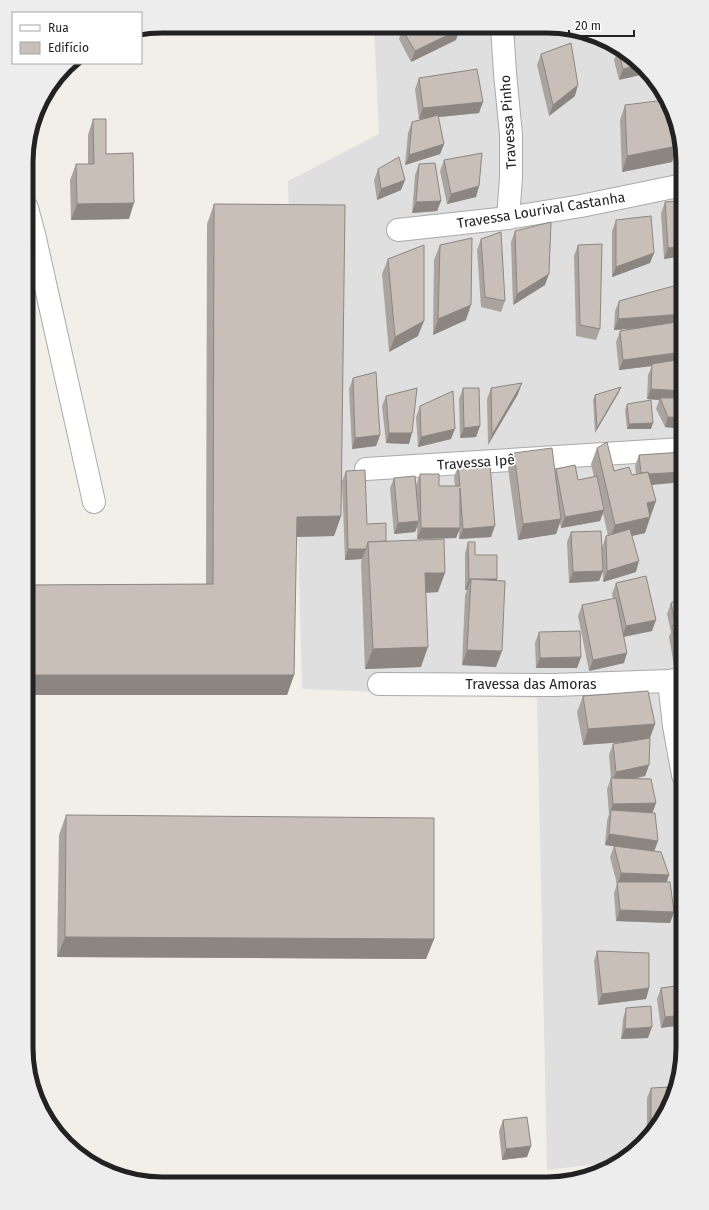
<svg xmlns="http://www.w3.org/2000/svg" width="709" height="1210" viewBox="0 0 709 1210" font-family="'Fira Sans',sans-serif">
<style>
.residential{fill:#e0dfdf}
.lines{fill:none;stroke-linecap:round;stroke-linejoin:round}
.minor-casing{stroke:#a9a9a9;stroke-width:24}
.minor{stroke:#fff;stroke-width:22}
.wall{fill:#aba49e}
.shaded-wall{fill:#8b8681}
.building{fill:#c7bfb8;stroke:#8b8681}
.labels{text-anchor:middle;stroke-width:3.5;stroke-linejoin:round;paint-order:stroke}
.street-label{font-size:14px;fill:#222;stroke:#fff}
.rim{fill:none;stroke:#222;stroke-width:5}
</style>
<rect width="100%" height="100%" fill="#f2efe9"/>
<path class="residential" d="M374 27H565L630 54 673 110 683 162V1057L676 1092 655 1131 615 1162 547 1170 537 698 302 689 288 181 379 134Z"/>
<g class="lines">
<g class="minor-casing">
<g id="minor">
<path d="M502 27 505 73 511 135V178L508 218"/>
<path d="M27 208 34 234 94 502"/>
<path d="M398 230 508 218 581 206 683 185"/>
<path d="M366 469 683 449"/>
<path d="M669 681 674 726 683 775"/>
<path d="M379 684 554 685 669 681 683 679"/>
</g>
</g>
<use href="#minor" class="minor"/>
</g>
<g class="wall">
<path d="M402 29 456 40 411 62 399 39Z"/>
<path d="M618 50 630 54 619 80 614 60Z"/>
<path d="M541 54 575 96 549 116 537 65Z"/>
<path d="M419 78 479 113 438 117 444 144 440 154 405 165 408 133 412 122 426 118 419 119 415 89Z"/>
<path d="M625 105 677 146 672 162 622 172 620 120Z"/>
<path d="M93 119 129 219 71 220 70 180 76 164H88V135Z"/>
<path d="M444 160 479 186 476 197 447 204 440 171Z"/>
<path d="M419 164 441 201 437 211 412 213 415 175Z"/>
<path d="M378 169 405 180 401 190 377 200 374 180Z"/>
<path d="M683 201V256L664 259 661 213 665 202Z"/>
<path d="M214 204 341 516 334 536 296 537 294 675 287 695H26L27 585 206 584 207 224Z"/>
<path d="M616 220 654 253 650 263 612 277V231Z"/>
<path d="M515 231 545 285 513 305 511 242Z"/>
<path d="M481 239 505 301 501 312 481 307 477 250Z"/>
<path d="M440 245 466 320 433 335 434 260Z"/>
<path d="M578 245 600 329 596 340 576 336 574 256Z"/>
<path d="M388 259 418 336 389 352 382 274Z"/>
<path d="M619 301 682 325H678L683 429 665 427 656 409 659 400 647 399 648 375 652 366 619 370 616 342 620 331 636 328 614 330 615 311Z"/>
<path d="M353 378 380 435 376 446 352 449 349 389Z"/>
<path d="M463 388 480 426 476 437 460 438 459 399Z"/>
<path d="M491 388 518 394 488 445 487 399Z"/>
<path d="M619 392 595 433 593 400 595 395Z"/>
<path d="M386 396 409 444 386 443 382 406Z"/>
<path d="M627 404 651 429H627L625 410Z"/>
<path d="M420 406 451 439 418 447 416 417Z"/>
<path d="M597 448 614 471 632 475 636 474 635 466 639 455 683 452V482L652 485 656 501 645 533 632 536 636 572 603 582V571L599 581 569 583 567 542 571 532 602 547 606 536H608L603 513 600 521 561 528 560 523 556 534 518 540 508 468 514 453 555 472 556 469 578 480 594 477 591 464Z"/>
<path d="M458 466 491 537 459 539V531L456 538 417 539V527L415 532 394 534 390 488 394 478 416 485 420 474 439 486H455L454 477Z"/>
<path d="M346 471 367 524 386 541 438 592 426 593 421 667 365 669 361 562 362 559 345 560 342 481Z"/>
<path d="M468 542 475 555 497 581 496 667 462 665 465 595 467 590H465V553Z"/>
<path d="M616 583 652 631 624 637V663L589 671 578 616 582 605 613 599 612 594Z"/>
<path d="M683 596V665L674 666 669 637 671 632 667 614 671 603Z"/>
<path d="M539 632 581 657 577 668H536L535 643Z"/>
<path d="M583 696 655 724 650 738 649 765 645 776 633 779 656 803 652 813 654 851 669 875 667 882 674 912 670 923 616 921 614 893 617 884 610 857 614 846 621 847 605 845 607 821 609 814 607 789 611 778 609 755 613 744 626 742 583 745 577 712Z"/>
<path d="M681 706H683V746H681L678 717Z"/>
<path d="M66 815 434 939 426 959 57 957 59 835Z"/>
<path d="M597 951 649 988 646 999 598 1005 594 961Z"/>
<path d="M683 985 661 1028 657 999 661 988Z"/>
<path d="M626 1008 648 1038 621 1039 623 1019Z"/>
<path d="M651 1088 671 1102 656 1130H647V1098Z"/>
<path d="M503 1120 531 1146 527 1157 502 1160 499 1131Z"/>
</g>
<g class="shaded-wall">
<path d="M460 29 456 40 411 62 415 51Z"/>
<path d="M639 65 645 74 619 80 623 69Z"/>
<path d="M578 85 575 96 549 116 553 105Z"/>
<path d="M483 102 479 113 419 119 423 108Z"/>
<path d="M444 144 440 154 405 165 409 155Z"/>
<path d="M677 146 672 162 622 172 627 156Z"/>
<path d="M405 180 401 190 377 200 381 189Z"/>
<path d="M479 186 476 197 447 204 451 194Z"/>
<path d="M441 201 437 211 412 213 416 202Z"/>
<path d="M134 203 129 219 71 220 77 204Z"/>
<path d="M683 246V256L664 259 668 248Z"/>
<path d="M654 253 650 263 612 277 616 267Z"/>
<path d="M549 274 545 285 513 305 517 294Z"/>
<path d="M471 305 466 320 433 335 438 319Z"/>
<path d="M683 314V323L682 325 614 330 618 319Z"/>
<path d="M424 321 418 336 389 352 395 337Z"/>
<path d="M683 352V362L652 364V366L619 370 623 360Z"/>
<path d="M522 383 518 394 488 445 492 435Z"/>
<path d="M621 387 619 392 595 433 597 428Z"/>
<path d="M651 389 683 391V402L660 398 659 400 647 399Z"/>
<path d="M668 417 683 418V429L665 427Z"/>
<path d="M653 423 651 429H627L629 424Z"/>
<path d="M480 426 476 437 460 438 464 428Z"/>
<path d="M455 429 451 439 418 447 421 437Z"/>
<path d="M389 433H412L409 444 386 443Z"/>
<path d="M380 435 376 446 352 449 355 438Z"/>
<path d="M683 472V482L637 486 641 475Z"/>
<path d="M656 501 650 517 647 503Z"/>
<path d="M604 510 600 521 561 528 565 517Z"/>
<path d="M341 516 334 536 289 537 297 517Z"/>
<path d="M650 517 645 533 609 541 615 525Z"/>
<path d="M561 519 556 534 518 540 523 524Z"/>
<path d="M419 521 415 532 394 534 398 523Z"/>
<path d="M495 526 491 537 459 539 463 529Z"/>
<path d="M421 528H460L456 538 417 539Z"/>
<path d="M348 549H366L362 559 345 560Z"/>
<path d="M639 561 636 572 603 582 607 571Z"/>
<path d="M603 571 599 581 569 583 573 572Z"/>
<path d="M425 573H445L438 592 418 593Z"/>
<path d="M469 579H497L494 589 471 579 467 590H465Z"/>
<path d="M656 620 652 631 622 637 626 626Z"/>
<path d="M683 622V631L673 629 675 623Z"/>
<path d="M428 647 421 667 365 669 373 649Z"/>
<path d="M467 650 502 651 496 667 462 665Z"/>
<path d="M627 653 624 663 589 671 593 660Z"/>
<path d="M683 655V665L674 666 678 656Z"/>
<path d="M581 657 577 668H536L540 658Z"/>
<path d="M26 675H294L287 695H26Z"/>
<path d="M655 724 649 740 583 745 588 729Z"/>
<path d="M649 765 645 776 612 783 616 772Z"/>
<path d="M656 803 652 814 611 810 613 804Z"/>
<path d="M609 834 658 841 654 852 605 845Z"/>
<path d="M621 873 669 875 665 886 618 883Z"/>
<path d="M620 910 674 912 670 923 616 921Z"/>
<path d="M65 937 434 939 426 959 57 957Z"/>
<path d="M649 988 646 999 598 1005 602 994Z"/>
<path d="M683 1015V1025L661 1028 665 1017Z"/>
<path d="M652 1027 648 1038 621 1039 625 1029Z"/>
<path d="M651 1119H661L656 1130H647Z"/>
<path d="M531 1146 527 1157 502 1160 506 1149Z"/>
</g>
<g class="building">
<path d="M407 27H460V29L415 51 402 29Z"/>
<path d="M571 43 578 85 553 105 541 54Z"/>
<path d="M618 50 630 54 639 65 623 69Z"/>
<path d="M477 69 483 102 423 108 419 78Z"/>
<path d="M665 100 677 146 627 156 625 105Z"/>
<path d="M438 115 444 144 409 155 412 122Z"/>
<path d="M93 119H106V154L133 153 134 203 77 204 76 164H94Z"/>
<path d="M482 153 479 186 451 194 444 160Z"/>
<path d="M399 157 405 180 381 189 378 169Z"/>
<path d="M435 163 441 201 416 202 419 164Z"/>
<path d="M683 201V246L668 248 665 202Z"/>
<path d="M214 204 345 205 341 516 297 517 294 675H26L27 585 213 584Z"/>
<path d="M651 216 654 253 616 267V220Z"/>
<path d="M551 222 549 274 517 294 515 231Z"/>
<path d="M501 232 505 301 485 297 481 239Z"/>
<path d="M472 238 471 305 438 319 440 245Z"/>
<path d="M602 244 600 329 580 325 578 245Z"/>
<path d="M424 245V321L395 337 388 259Z"/>
<path d="M677 285 683 304V314L618 319 619 301Z"/>
<path d="M676 322 683 337V352L623 360 620 331Z"/>
<path d="M682 359 683 362V391L651 389 652 364Z"/>
<path d="M376 372 380 435 355 438 353 378Z"/>
<path d="M522 383 492 435 491 388Z"/>
<path d="M621 387 597 428 595 395Z"/>
<path d="M417 388 412 433H389L386 396Z"/>
<path d="M463 388H479L480 426 464 428Z"/>
<path d="M453 391 455 429 421 437 420 406Z"/>
<path d="M660 398H683V418L668 417Z"/>
<path d="M651 400 653 423 629 424 627 404Z"/>
<path d="M607 442 614 471 629 467 632 475 648 472 656 501 647 503 650 517 615 525 597 448Z"/>
<path d="M552 448 561 519 523 524 514 453Z"/>
<path d="M683 452V472L649 474 648 472 641 473 639 455Z"/>
<path d="M490 464 495 526 463 529 460 488V528H421L420 474H439V486H460L458 466Z"/>
<path d="M575 465 578 480 597 476 604 510 565 517 556 469Z"/>
<path d="M365 470 367 524 386 523V541L368 542 366 549H348L346 471Z"/>
<path d="M415 476 419 521 398 523 394 478Z"/>
<path d="M630 529 639 561 607 571 606 536Z"/>
<path d="M601 531 603 571 573 572 571 532Z"/>
<path d="M444 539 445 573H425L428 647 373 649 368 542Z"/>
<path d="M468 542H475V555H497V579H469Z"/>
<path d="M646 576 656 620 626 626 616 583Z"/>
<path d="M471 579 505 581 502 651 467 650Z"/>
<path d="M683 596V622L675 623 671 603Z"/>
<path d="M616 598 627 653 593 660 582 605Z"/>
<path d="M683 624V655L678 656 672 626Z"/>
<path d="M580 631 581 657 540 658 539 632Z"/>
<path d="M648 691 655 724 588 729 583 696Z"/>
<path d="M681 706H683V717Z"/>
<path d="M650 738 649 765 616 772 613 744Z"/>
<path d="M611 778 651 779 656 803 613 804Z"/>
<path d="M611 810 655 813 658 841 609 834Z"/>
<path d="M66 815 434 818V939L65 937Z"/>
<path d="M614 846 661 852 669 875 621 873Z"/>
<path d="M617 882H670L674 912 620 910Z"/>
<path d="M597 951 649 953V988L602 994Z"/>
<path d="M683 985V1015L665 1017 661 988Z"/>
<path d="M651 1006 652 1027 625 1029 626 1008Z"/>
<path d="M670 1087 671 1102 661 1119H651V1088Z"/>
<path d="M527 1117 531 1146 506 1149 503 1120Z"/>
</g>
<g class="labels">
<g class="street-label">
<text transform="translate(508 122) rotate(-94)" y="5">Travessa Pinho</text>
<text transform="translate(541 210) rotate(-9)" y="5">Travessa Lourival Castanha</text>
<text transform="translate(476 462) rotate(-4)" y="5">Travessa Ipê</text>
<text x="531" y="689">Travessa das Amoras</text>
</g>
</g>
<path d="M0 0H709V1210H0ZM162 33H547A129 129 0 0 1 676 162V1048A129 129 0 0 1 547 1177H162A129 129 0 0 1 33 1048V162A129 129 0 0 1 162 33Z" fill="#ededed" fill-rule="evenodd"/>
<path class="rim" d="M162 33H547A129 129 0 0 1 676 162V1048A129 129 0 0 1 547 1177H162A129 129 0 0 1 33 1048V162A129 129 0 0 1 162 33Z"/>
<rect x="12" y="12" width="130" height="52" fill="#ffffff" stroke="#a7a7a7"/>
<rect x="20" y="25" width="20" height="6" fill="#ffffff" stroke="#a7a7a7"/>
<text x="48" y="32" font-size="12" fill="#222222">Rua</text>
<rect x="20" y="42" width="20" height="12" fill="#c7bfb8" stroke="#a7a7a7"/>
<text x="48" y="52" font-size="12" fill="#222222">Edifício</text>
<path d="M569 30v6h65v-6" fill="none" stroke="#222222" stroke-width="2"/>
<text x="575" y="30" font-size="12" fill="#222222" stroke="#ffffff" stroke-width="3" paint-order="stroke">20 m</text>
</svg>
